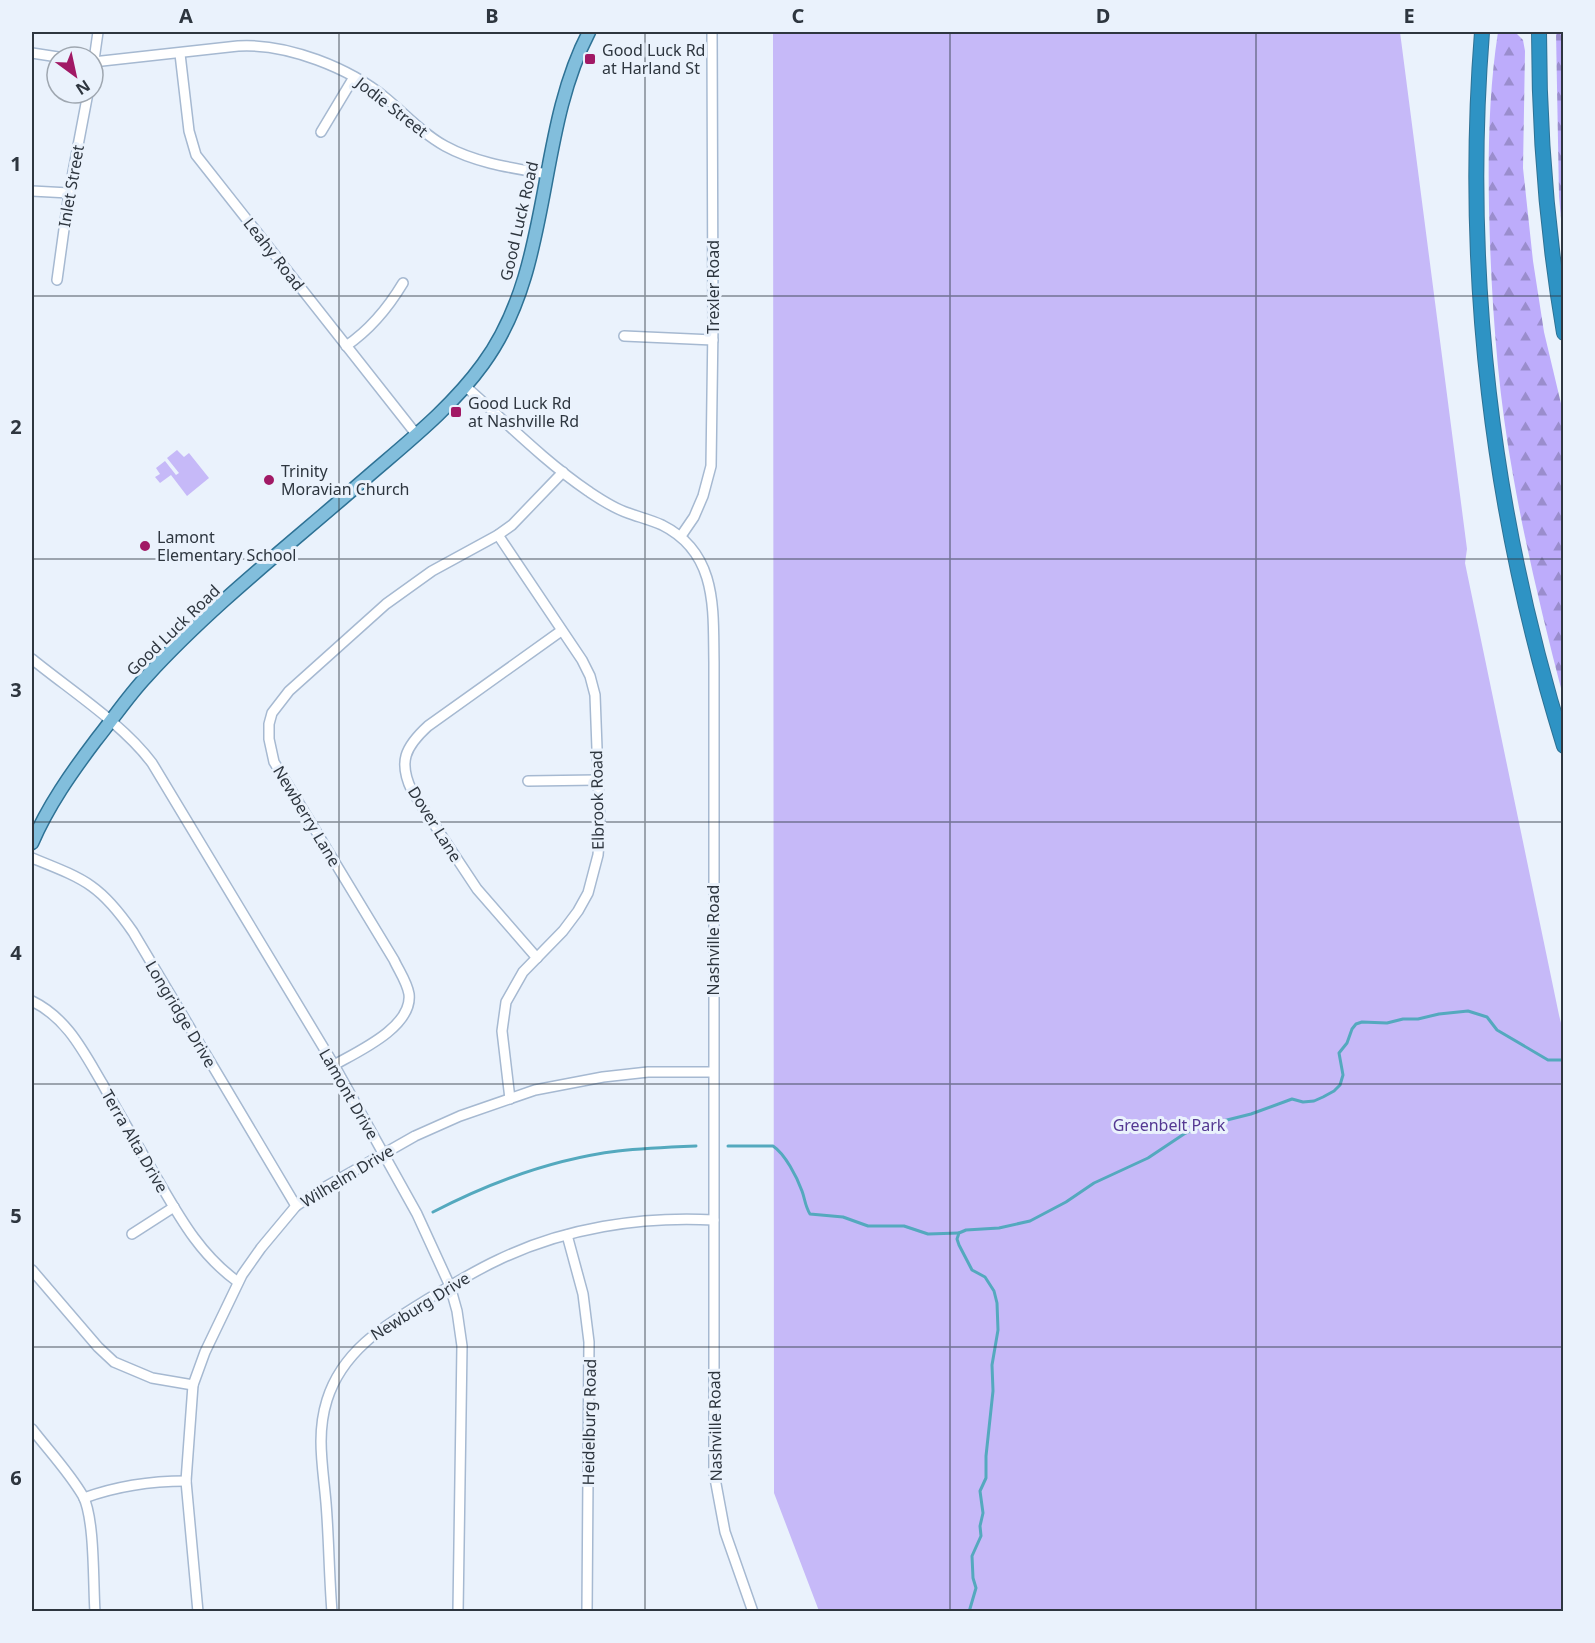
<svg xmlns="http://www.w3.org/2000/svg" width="1595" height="1643" viewBox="0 0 1595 1643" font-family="'Noto Sans',sans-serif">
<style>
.forest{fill:url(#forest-firs)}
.green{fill:#c6b9f8}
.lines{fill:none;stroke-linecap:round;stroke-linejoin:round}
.stream{stroke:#54a9be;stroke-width:3}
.minor-casing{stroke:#a6b9d1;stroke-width:12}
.major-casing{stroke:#2e7295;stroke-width:15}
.highway-casing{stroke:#2e7295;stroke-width:16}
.minor{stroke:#fff;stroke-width:9}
.major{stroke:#82bedc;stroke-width:12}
.highway{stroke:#2e93c4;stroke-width:14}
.grid{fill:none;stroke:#2e363f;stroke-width:1.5;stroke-opacity:0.55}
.poi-dot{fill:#a11965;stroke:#eaf2fc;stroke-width:2}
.labels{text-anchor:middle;stroke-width:6;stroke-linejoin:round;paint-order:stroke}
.poi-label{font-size:16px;fill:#2e363f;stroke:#eaf2fc;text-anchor:start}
.street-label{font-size:16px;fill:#2e363f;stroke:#eaf2fc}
.park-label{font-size:16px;fill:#543892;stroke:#eaf2fc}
.neatline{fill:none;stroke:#2e363f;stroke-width:2}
.grid-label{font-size:20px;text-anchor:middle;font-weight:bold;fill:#2e363f}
</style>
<defs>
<pattern id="forest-firs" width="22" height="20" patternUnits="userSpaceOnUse" patternTransform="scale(1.5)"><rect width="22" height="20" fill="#bdacfb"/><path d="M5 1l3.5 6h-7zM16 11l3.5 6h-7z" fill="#9a8dcd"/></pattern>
</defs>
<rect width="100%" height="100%" fill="#eaf2fc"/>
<g class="forest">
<path d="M1498 32H1515L1523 40 1525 51 1523 168 1533 261 1544 332 1563 412V696C1544 623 1526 549 1513 475 1497 387 1491 297 1489 208 1488 149 1489 90 1498 32Z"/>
<path d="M1556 32H1564L1563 241 1559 196Z"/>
</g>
<g class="green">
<path d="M773 32H1400L1467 549 1465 563 1559 1015 1563 1031V1611H819L774 1493Z"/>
<path d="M177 450 184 457 189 453 209 478 187 496 171 475 160 483 155 477 160 474 156 468 165 461 176 475 179 473 167 458Z"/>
</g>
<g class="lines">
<g class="stream">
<path d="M728 1146H773C785 1154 797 1177 802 1191 805 1199 805 1206 810 1214L843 1217 868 1226H904L928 1234 959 1233"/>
<path d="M433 1212C491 1182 553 1159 618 1151 644 1148 670 1147 696 1146"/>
<path d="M969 1612 976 1588 973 1578 972 1556 981 1536 980 1526 983 1513 980 1491 986 1478V1456L993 1391 992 1365 998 1330 997 1303 994 1291 985 1277 972 1270 959 1245 957 1239 959 1233 966 1230 999 1228 1030 1221 1066 1202 1094 1183 1148 1158 1184 1134 1199 1127 1251 1114 1292 1099 1303 1102 1314 1101 1323 1097 1334 1091 1340 1085 1343 1075 1339 1053 1347 1043 1352 1029 1356 1024 1362 1022 1387 1023 1403 1019H1418L1439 1014 1468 1011 1487 1017 1497 1030 1548 1060H1564"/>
</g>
<g class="minor-casing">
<g id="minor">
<path d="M32 53 58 57"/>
<path d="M180 54 189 131 196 155 416 434"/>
<path d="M93 62 238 46C287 43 350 68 387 99 406 115 423 134 445 146 476 163 512 168 547 174"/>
<path d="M93 67 98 32"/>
<path d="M321 132 354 77"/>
<path d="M32 191 69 193"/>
<path d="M57 280 69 193 88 93"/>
<path d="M624 336 713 340"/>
<path d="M346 346C371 329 388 308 403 283"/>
<path d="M465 386C505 421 544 461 588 491 600 499 613 508 628 513 639 517 651 520 662 525 718 553 713 609 714 662V1473L725 1532 753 1612"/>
<path d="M498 535 582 660 590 676 595 695 600 829 598 855 588 893 578 911 563 931 523 972 506 1002 502 1031 510 1099"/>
<path d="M681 536 694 517 703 496 711 466 713 325 712 32"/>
<path d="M32 659C70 690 123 724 152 763L334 1065 417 1214 450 1286 457 1311 462 1346 458 1612"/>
<path d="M528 781 597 780"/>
<path d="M32 858C84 879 100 884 133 932L296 1206"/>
<path d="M537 958 477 889 412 791C398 762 405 747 428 726L561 631"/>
<path d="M32 1001C67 1018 83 1051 102 1083 119 1114 137 1144 155 1175 179 1216 199 1254 238 1282"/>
<path d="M334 1065C357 1052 413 1027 409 994 407 982 399 971 394 960L274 762 269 739V724L272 713 289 691 386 604 432 571 498 535 512 525 563 472"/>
<path d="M132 1234 174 1207"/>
<path d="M567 1235 583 1294 589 1342 587 1612"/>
<path d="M32 1270 98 1347 114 1362 152 1378 193 1385"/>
<path d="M32 1429C49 1451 69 1472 83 1496 95 1519 93 1584 95 1612"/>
<path d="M84 1498C117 1486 151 1481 186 1481"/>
<path d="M198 1612 186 1481 193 1385 205 1352 242 1275 261 1248 296 1206 320 1190 415 1136 460 1116 535 1090 603 1077 648 1072H713"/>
<path d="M332 1612C329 1575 329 1539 326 1503 323 1467 316 1435 327 1400 342 1352 382 1327 423 1302 447 1288 472 1272 498 1260 564 1228 641 1216 714 1220"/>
</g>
</g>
<g class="major-casing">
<path id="major" d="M32 843C48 806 71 773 96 740 113 719 128 696 147 676 210 607 288 546 358 485 401 447 449 411 483 364 554 267 535 135 589 32"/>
</g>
<g class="highway-casing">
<g id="highway">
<path d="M1482 32C1463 273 1492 515 1564 746"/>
<path d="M1539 32C1539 133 1547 233 1564 333"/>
</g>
</g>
<use href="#minor" class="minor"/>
<use href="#major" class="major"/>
<use href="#highway" class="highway"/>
</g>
<path class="grid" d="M339 32V1612M645 32V1612M950 32V1612M1256 32V1612M32 296H1564M32 559H1564M32 822H1564M32 1084H1564M32 1347H1564"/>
<g class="poi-dot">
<rect x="584" y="53" width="12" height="12" rx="3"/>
<rect x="450" y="406" width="12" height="12" rx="3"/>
<circle cx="269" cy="480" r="6"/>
<circle cx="145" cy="546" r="6"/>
</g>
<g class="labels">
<g class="poi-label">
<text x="602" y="56">Good Luck Rd<tspan x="602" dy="18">at Harland St</tspan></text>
<text x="468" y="409">Good Luck Rd<tspan x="468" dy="18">at Nashville Rd</tspan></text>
<text x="281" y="477">Trinity<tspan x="281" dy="18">Moravian Church</tspan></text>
<text x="157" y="543">Lamont<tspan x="157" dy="18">Elementary School</tspan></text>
</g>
<g class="street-label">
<text transform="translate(392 107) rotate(38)" y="6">Jodie Street</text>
<text transform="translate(71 186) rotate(-80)" y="6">Inlet Street</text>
<text transform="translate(519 221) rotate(-77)" y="6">Good Luck Road</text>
<text transform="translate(274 254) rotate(52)" y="6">Leahy Road</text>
<text transform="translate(713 287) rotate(-90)" y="6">Trexler Road</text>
<text transform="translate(173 630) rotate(-44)" y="6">Good Luck Road</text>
<text transform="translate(597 800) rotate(-91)" y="6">Elbrook Road</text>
<text transform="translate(307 816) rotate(59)" y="6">Newberry Lane</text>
<text transform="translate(435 824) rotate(58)" y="6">Dover Lane</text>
<text transform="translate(713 940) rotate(-90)" y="6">Nashville Road</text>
<text transform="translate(181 1014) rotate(59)" y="6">Longridge Drive</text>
<text transform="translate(349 1094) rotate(60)" y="6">Lamont Drive</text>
<text transform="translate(135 1141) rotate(60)" y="6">Terra Alta Drive</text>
<text transform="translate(347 1176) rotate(-31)" y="6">Wilhelm Drive</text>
<text transform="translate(420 1306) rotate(-32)" y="6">Newburg Drive</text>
<text transform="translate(589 1422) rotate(-89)" y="6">Heidelburg Road</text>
<text transform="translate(715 1426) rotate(-91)" y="6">Nashville Road</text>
</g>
<g class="park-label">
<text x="1169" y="1131">Greenbelt Park</text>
</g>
</g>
<rect width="1595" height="1643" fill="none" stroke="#eaf2fc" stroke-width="66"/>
<g transform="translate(75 75) rotate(147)"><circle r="28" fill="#eaf2fc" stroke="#9fa7b0" stroke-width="1.5"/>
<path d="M0-4.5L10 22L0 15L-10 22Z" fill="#a11965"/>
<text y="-9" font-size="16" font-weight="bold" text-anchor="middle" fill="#2e363f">N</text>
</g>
<rect x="33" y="33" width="1529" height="1577" class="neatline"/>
<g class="grid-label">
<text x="186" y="23">A</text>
<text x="492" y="23">B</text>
<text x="798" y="23">C</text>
<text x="1103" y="23">D</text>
<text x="1409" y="23">E</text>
<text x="16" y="171">1</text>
<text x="16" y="434">2</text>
<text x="16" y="697">3</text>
<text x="16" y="960">4</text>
<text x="16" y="1223">5</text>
<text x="16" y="1485">6</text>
</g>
</svg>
